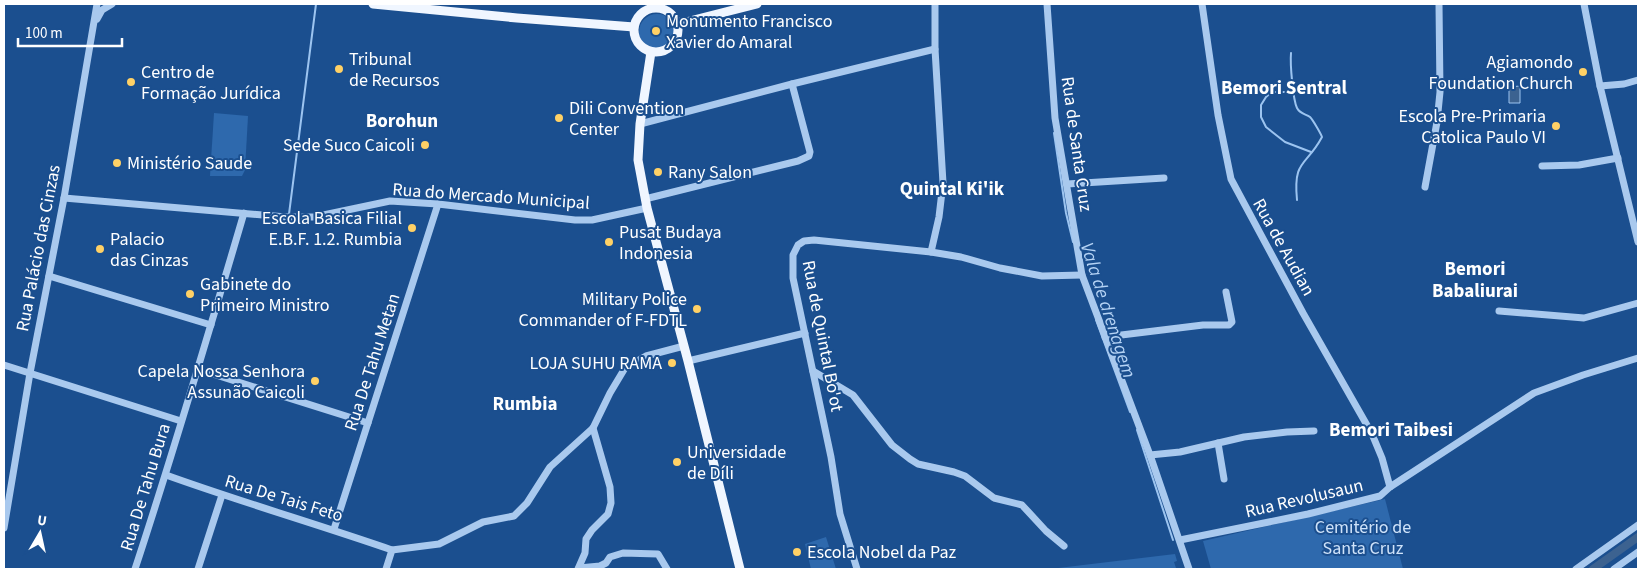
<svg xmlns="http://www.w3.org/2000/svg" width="1642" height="573" viewBox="0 0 1642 573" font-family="'Source Sans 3',sans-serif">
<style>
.green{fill:#2e69ad}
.water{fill:#3c6290;stroke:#9cc4f0}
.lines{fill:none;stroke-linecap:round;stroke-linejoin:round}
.stream{stroke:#9cc4f0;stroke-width:2}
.canal{stroke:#3c6290;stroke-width:8}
.minor{stroke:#a9c9ee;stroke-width:7}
.major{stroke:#f0f6ff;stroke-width:9}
.poi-dot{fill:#ffd166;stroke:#1b4f8f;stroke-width:2}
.labels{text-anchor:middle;stroke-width:4;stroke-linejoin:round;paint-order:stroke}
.poi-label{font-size:18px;fill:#fff;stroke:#1b4f8f;text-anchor:start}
.street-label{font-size:18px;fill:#fff;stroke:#1b4f8f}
.park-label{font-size:18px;fill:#cfe3fa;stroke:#1b4f8f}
.neighbourhood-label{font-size:19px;font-weight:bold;fill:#fff;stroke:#1b4f8f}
.water-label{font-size:19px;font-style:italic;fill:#b5d3f5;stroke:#1b4f8f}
</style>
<rect width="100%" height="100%" fill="#1b4f8f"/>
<g class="green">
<circle cx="657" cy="32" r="18"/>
<path d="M214 113 248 116 245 170 242 176H210Z"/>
<path d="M1385 499 1403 569H1211L1203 541Z"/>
<path d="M826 537 836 569H811L805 544Z"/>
<path d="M1175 554 1177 561 1174 562 1176 568 1178 569H1050Z"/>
</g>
<path class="water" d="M1520 86V103H1509V87Z"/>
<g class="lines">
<g class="stream">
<path d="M1291 53C1290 64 1293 100 1297 108 1300 114 1306 114 1310 117 1313 120 1321 134 1322 137 1306 167 1293 159 1297 200"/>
<path d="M1294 92H1272L1266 97 1261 105V117L1266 127 1285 142 1311 152"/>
<path d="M1054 133 1066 213 1073 242"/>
<path d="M289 214 316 4"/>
<path d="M1096 320 1130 412"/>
<path d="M1137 430 1173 540"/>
</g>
<path class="canal" d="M1593 569 1638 537"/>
<g class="minor">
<path d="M1047 4 1055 118 1082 275 1150 455 1189 569"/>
<path d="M1202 4 1218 115 1231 179 1303 313 1372 434 1382 458 1390 487"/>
<path d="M1584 4 1600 86 1638 242"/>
<path d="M97 19 102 10 112 4"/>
<path d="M1600 86 1624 84 1638 80"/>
<path d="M640 124 792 84 935 49"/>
<path d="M1542 166 1579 165 1618 158"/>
<path d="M1067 184 1164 178"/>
<path d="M1425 187 1437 122 1440 92 1439 4"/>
<path d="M64 198 286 217H314L390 201 438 204 575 220H592L647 208"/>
<path d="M645 199 798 161 809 156 810 152 792 84"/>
<path d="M931 252 939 217 943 183 935 49V4"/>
<path d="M49 276 211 325"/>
<path d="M1499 311 1584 318 1638 303"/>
<path d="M1105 337 1203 325H1229L1232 322 1226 292"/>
<path d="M688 361 805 333"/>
<path d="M4 365 181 421"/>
<path d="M197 369 368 423"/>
<path d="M813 371 853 395 892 445 910 459 918 464 954 472 965 476 994 498 1022 505 1046 531 1064 546"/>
<path d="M1218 443 1224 479"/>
<path d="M1150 455 1180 452 1244 437 1287 432 1314 431"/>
<path d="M166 475C241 502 317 524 392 550"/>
<path d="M4 528 30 373 64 198 97 4"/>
<path d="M334 529 438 204"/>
<path d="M1180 540 1308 514 1380 496 1390 487 1534 393 1583 375 1638 358"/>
<path d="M579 568 600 566 606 563 610 557 623 553 658 554 667 569"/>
<path d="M135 569C174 451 209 332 244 213"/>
<path d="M198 569 222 495"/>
<path d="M386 569 392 550 439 544 483 522 514 516 527 503 550 467 593 428 610 393 625 368 646 356 684 346"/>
<path d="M578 569 585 553 586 539 592 530 608 514 611 503 610 487 593 428"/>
<path d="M857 569 840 514 831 457 793 278V255L798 245 804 241 814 240 931 252 961 257 1000 268 1042 276 1082 275"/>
<path d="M1576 569 1638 525"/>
<path d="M1614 569 1638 552"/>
</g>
<g class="major">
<path d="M373 4 517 18 634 27"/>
<circle cx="656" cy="30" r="22"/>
<path d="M678 24 757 4"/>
<path d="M651 52 640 124 638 160 647 208 688 361 740 569"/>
</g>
</g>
<g class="poi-dot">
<circle cx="656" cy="31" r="5"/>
<circle cx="339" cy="69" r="5"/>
<circle cx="1583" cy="72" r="5"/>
<circle cx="131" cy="82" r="5"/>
<circle cx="559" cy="118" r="5"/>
<circle cx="1556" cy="126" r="5"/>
<circle cx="425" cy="145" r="5"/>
<circle cx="117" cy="163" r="5"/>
<circle cx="658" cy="172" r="5"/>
<circle cx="412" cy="228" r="5"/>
<circle cx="609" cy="242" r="5"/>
<circle cx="100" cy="249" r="5"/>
<circle cx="190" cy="294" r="5"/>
<circle cx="697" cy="309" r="5"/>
<circle cx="672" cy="363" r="5"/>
<circle cx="315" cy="381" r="5"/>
<circle cx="677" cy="462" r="5"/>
<circle cx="797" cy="552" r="5"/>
</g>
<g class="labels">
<g class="poi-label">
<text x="666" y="27">Monumento Francisco<tspan x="666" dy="21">Xavier do Amaral</tspan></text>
<text x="349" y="65">Tribunal<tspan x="349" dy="21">de Recursos</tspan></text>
<text x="1573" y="68" text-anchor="end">Agiamondo<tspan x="1573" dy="21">Foundation Church</tspan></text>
<text x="141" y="78">Centro de<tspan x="141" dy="21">Formação Jurídica</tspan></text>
<text x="569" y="114">Dili Convention<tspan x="569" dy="21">Center</tspan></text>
<text x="1546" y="122" text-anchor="end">Escola Pre-Primaria<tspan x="1546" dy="21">Catolica Paulo VI</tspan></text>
<text x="415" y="151" text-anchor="end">Sede Suco Caicoli</text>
<text x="127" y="169">Ministério Saude</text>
<text x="668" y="178">Rany Salon</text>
<text x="402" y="224" text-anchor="end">Escola Basica Filial<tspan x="402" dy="21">E.B.F. 1.2. Rumbia</tspan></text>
<text x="619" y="238">Pusat Budaya<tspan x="619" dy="21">Indonesia</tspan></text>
<text x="110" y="245">Palacio<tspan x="110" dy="21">das Cinzas</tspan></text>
<text x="200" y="290">Gabinete do<tspan x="200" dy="21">Primeiro Ministro</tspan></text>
<text x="687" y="305" text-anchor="end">Military Police<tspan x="687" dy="21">Commander of F-FDTL</tspan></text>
<text x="662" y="369" text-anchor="end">LOJA SUHU RAMA</text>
<text x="305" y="377" text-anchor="end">Capela Nossa Senhora<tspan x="305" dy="21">Assunão Caicoli</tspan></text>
<text x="687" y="458">Universidade<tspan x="687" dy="21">de Díli</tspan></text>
<text x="807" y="558">Escola Nobel da Paz</text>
</g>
<g class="street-label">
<text transform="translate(1077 144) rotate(82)" y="6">Rua de Santa Cruz</text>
<text transform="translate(491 196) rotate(4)" y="6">Rua do Mercado Municipal</text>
<text transform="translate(1284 247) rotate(61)" y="6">Rua de Audian</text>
<text transform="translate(38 248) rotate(-79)" y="6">Rua Palácio das Cinzas</text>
<text transform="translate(823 336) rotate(79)" y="6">Rua de Quintal Bo'ot</text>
<text transform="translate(372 362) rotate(-72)" y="6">Rua De Tahu Metan</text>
<text transform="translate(145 487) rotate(-73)" y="6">Rua De Tahu Bura</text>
<text transform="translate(284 498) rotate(17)" y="6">Rua De Tais Feto</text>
<text transform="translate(1304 498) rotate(-13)" y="6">Rua Revolusaun</text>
</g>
<g class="park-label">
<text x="1363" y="533">Cemitério de<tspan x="1363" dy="21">Santa Cruz</tspan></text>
</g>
<g class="neighbourhood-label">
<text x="1284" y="94">Bemori Sentral</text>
<text x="402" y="127">Borohun</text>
<text x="952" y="195">Quintal Ki'ik</text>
<text x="1475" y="275">Bemori<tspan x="1475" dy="22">Babaliurai</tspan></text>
<text x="525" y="410">Rumbia</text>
<text x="1391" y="436">Bemori Taibesi</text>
</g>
<g class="water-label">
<text transform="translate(1109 310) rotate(72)" y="7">Vala de drenagem</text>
</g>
</g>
<rect width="1642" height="573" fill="none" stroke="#ffffff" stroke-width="10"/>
<g transform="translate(40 533) rotate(9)" stroke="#1b4f8f" stroke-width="4" paint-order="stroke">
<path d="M0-4L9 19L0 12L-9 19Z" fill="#ffffff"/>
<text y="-8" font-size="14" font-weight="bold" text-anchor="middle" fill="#ffffff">U</text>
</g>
<path d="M18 38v8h104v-8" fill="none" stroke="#ffffff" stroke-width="2.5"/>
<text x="25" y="38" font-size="15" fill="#ffffff" stroke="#1b4f8f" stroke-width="4" paint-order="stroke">100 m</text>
</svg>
